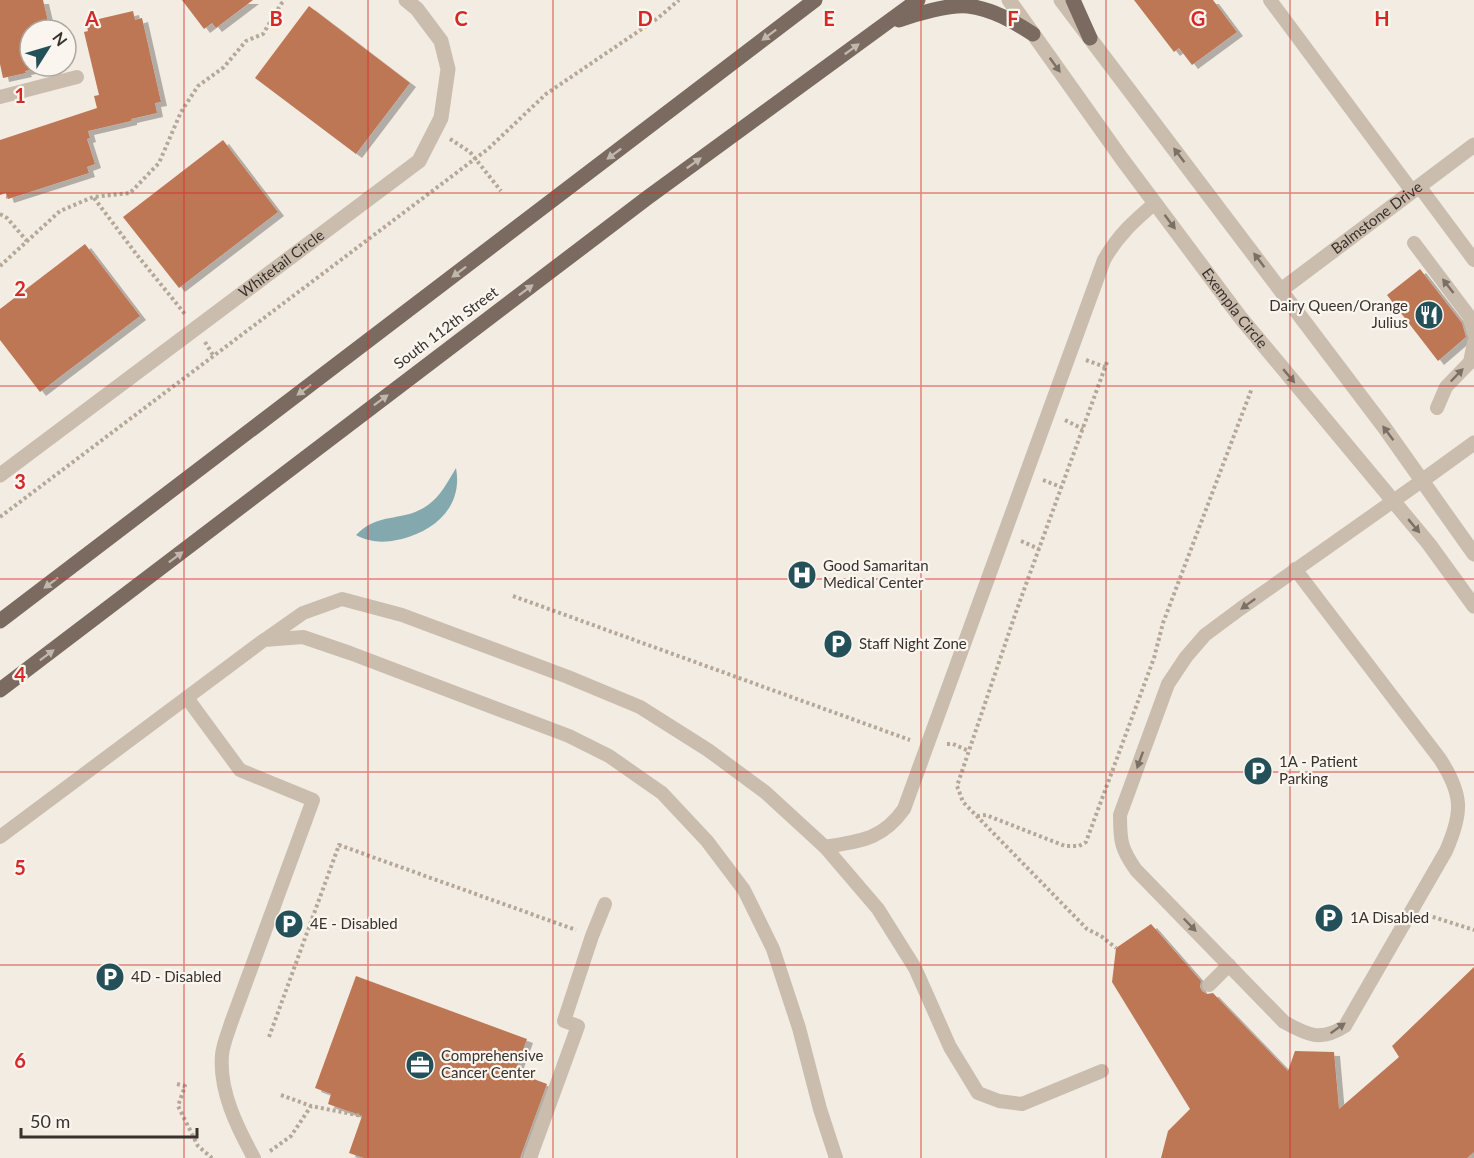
<svg xmlns="http://www.w3.org/2000/svg" width="1474" height="1158" viewBox="0 0 1474 1158" font-family="Lato,sans-serif">
<style>
.water{fill:#83a9ae}
.building{fill:#be7755;filter:url(#shadow)}
.lines{fill:none;stroke-linecap:round;stroke-linejoin:round}
.path{stroke:#b6a899;stroke-width:4;stroke-dasharray:3 3;stroke-linecap:butt}
.service{stroke:#cabdae;stroke-width:14}
.minor{stroke:#cabdae;stroke-width:15}
.primary{stroke:#7a6a5f;stroke-width:15}
.oneway{fill:#c0b7ae}
.oneway2{fill:#7a7066}
.grid{fill:none;stroke:#d62828;stroke-width:1.5;stroke-opacity:0.55}
.labels{text-anchor:middle;stroke-width:4.5;stroke-linejoin:round;paint-order:stroke}
.street-label{font-size:15px;fill:#39312c;stroke:#faf6ef}
.poi-label{font-size:15px;fill:#39312c;stroke:#faf6ef;text-anchor:start}
.grid-label{font-size:20px;text-anchor:middle;font-weight:bold;fill:#d62828;stroke:#faf6ef;stroke-width:4.5;stroke-linejoin:round;paint-order:stroke}
</style>
<defs>
<filter id="shadow"><feDropShadow dx="6" dy="4" stdDeviation="0" flood-color="#0004"/></filter>
</defs>
<rect width="100%" height="100%" fill="#f2ece2"/>
<path class="water" d="M456 468C463 506 436 530 402 539 385 543 371 543 356 535 379 511 403 523 428 505 441 496 448 481 456 468Z"/>
<g class="building">
<path d="M0 0H43L50 30H30V70L25 71 26 73 3 78 0 64Z"/>
<path d="M182 0H253L216 28 212 23 204 29Z"/>
<path d="M1134 0H1213L1237 32 1192 65 1179 48 1174 52Z"/>
<path d="M309 6 410 83 356 154 255 78Z"/>
<path d="M133 11 135 20 142 18 161 102 155 103 157 113 131 119V121L88 131 90 138 87 139 95 164 87 167 89 173 8 199 6 193 0 195V140L97 108 94 96 99 95 84 32 88 31 86 22Z"/>
<path d="M223 140 278 212 179 288 123 217Z"/>
<path d="M85 244 140 316 40 392 0 340V309Z"/>
<path d="M1420 269 1462 323 1466 337 1438 361 1387 295Z"/>
<path d="M1151 924 1201 981 1200 987 1202 991 1207 994 1213 993 1288 1071 1295 1051 1334 1052 1339 1109 1399 1057 1392 1046 1474 967V1152L1467 1158H1161L1168 1131 1190 1109 1112 982 1116 948Z"/>
<path d="M356 976 527 1039 515 1072 547 1084 520 1158H364L349 1153 362 1116 328 1104 331 1094 315 1088Z"/>
</g>
<g class="lines">
<g class="path">
<path d="M450 139 470 152 501 191"/>
<path d="M94 198 137 255 185 314"/>
<path d="M0 214 7 218 27 241"/>
<path d="M0 266 60 211 93 197 130 193 159 163 181 112 198 86 224 67 246 41 263 34 281 4 285 0"/>
<path d="M205 342 213 355"/>
<path d="M1086 360 1105 367"/>
<path d="M1107 362 1017 609 957 786 963 802 1087 929 1101 936 1116 948"/>
<path d="M1065 420 1083 429"/>
<path d="M1043 480 1061 487"/>
<path d="M0 517 488 149 546 94 658 18 679 0"/>
<path d="M1021 541 1039 549"/>
<path d="M513 596 910 740"/>
<path d="M947 744H953L969 751"/>
<path d="M977 816 986 815 1065 846H1079L1086 842 1154 658 1163 623 1252 388"/>
<path d="M1427 915 1474 930"/>
<path d="M269 1037 339 845 576 930"/>
<path d="M177 1084 185 1086 178 1106 198 1146 212 1158"/>
<path d="M281 1095 311 1106 362 1116"/>
<path d="M270 1151 291 1136 311 1106"/>
</g>
<g class="service">
<path d="M1270 0 1412 191"/>
<path d="M0 97 77 77"/>
<path d="M1419 186 1474 260"/>
<path d="M1414 243 1469 316 1474 333"/>
<path d="M1437 408 1446 387 1470 362 1474 342"/>
<path d="M1295 569 1440 759C1463 795 1463 812 1446 851L1345 1026C1321 1042 1307 1035 1284 1022L1136 870C1121 849 1120 841 1120 815L1168 684 1186 657 1205 635 1240 609 1423 480"/>
<path d="M266 639 303 613 342 599 402 615 568 677 640 707 708 750 765 792 825 847 878 909 915 968 950 1047 978 1093 999 1101 1022 1104 1102 1071"/>
<path d="M187 698 240 770 313 800 231 1023C228 1033 223 1044 222 1055 219 1091 237 1127 254 1158"/>
<path d="M0 837 264 640 303 637 350 653 569 736 609 756 662 793 707 841 744 890 773 949 799 1028 820 1109 836 1158"/>
<path d="M825 847C860 841 882 840 904 809L1104 260C1118 235 1134 221 1155 203"/>
<path d="M1209 985 1229 965"/>
<path d="M530 1158 578 1026 564 1021 592 936 605 904"/>
</g>
<g class="minor">
<path id="s1" d="M1009 0 1122 159 1240 317 1429 544 1474 606"/>
<path d="M1061 0 1384 427 1474 554"/>
<path id="s2" d="M1281 290 1474 145"/>
<path id="s3" d="M0 475 419 161 441 118 448 69 441 41 417 9 406 0"/>
<path d="M1423 480 1474 443"/>
</g>
<g class="primary">
<path d="M1073 0 1090 38"/>
<path d="M899 20C916 14 950 4 968 6 992 9 1013 21 1033 34"/>
<path d="M0 621 815 0"/>
<path d="M0 690 647 198 918 0"/>
</g>
</g>
<defs><path id="oneway-solid" d="M-6-.8H1V-3.2L6.5 0L1 3.2V.8H-6Z" transform="scale(1.5)"/></defs>
<g class="oneway">
<use href="#oneway-solid" transform="translate(769 35) rotate(143)"/>
<use href="#oneway-solid" transform="translate(852 49) rotate(-36)"/>
<use href="#oneway-solid" transform="translate(614 154) rotate(143)"/>
<use href="#oneway-solid" transform="translate(694 163) rotate(-36)"/>
<use href="#oneway-solid" transform="translate(459 272) rotate(143)"/>
<use href="#oneway-solid" transform="translate(526 290) rotate(-37)"/>
<use href="#oneway-solid" transform="translate(304 390) rotate(143)"/>
<use href="#oneway-solid" transform="translate(381 400) rotate(-37)"/>
<use href="#oneway-solid" transform="translate(176 557) rotate(-37)"/>
<use href="#oneway-solid" transform="translate(51 583) rotate(143)"/>
<use href="#oneway-solid" transform="translate(47 655) rotate(-37)"/>
</g>
<g class="oneway2">
<use href="#oneway-solid" transform="translate(1055 65) rotate(54)"/>
<use href="#oneway-solid" transform="translate(1179 155) rotate(-127)"/>
<use href="#oneway-solid" transform="translate(1170 222) rotate(53)"/>
<use href="#oneway-solid" transform="translate(1259 260) rotate(-127)"/>
<use href="#oneway-solid" transform="translate(1448 286) rotate(-128)"/>
<use href="#oneway-solid" transform="translate(1457 375) rotate(-46)"/>
<use href="#oneway-solid" transform="translate(1289 376) rotate(50)"/>
<use href="#oneway-solid" transform="translate(1388 433) rotate(-127)"/>
<use href="#oneway-solid" transform="translate(1414 526) rotate(50)"/>
<use href="#oneway-solid" transform="translate(1248 604) rotate(144)"/>
<use href="#oneway-solid" transform="translate(1140 760) rotate(110)"/>
<use href="#oneway-solid" transform="translate(1190 925) rotate(46)"/>
<use href="#oneway-solid" transform="translate(1338 1028) rotate(-35)"/>
</g>
<path class="grid" d="M184 0V1158M368 0V1158M553 0V1158M737 0V1158M921 0V1158M1106 0V1158M1290 0V1158M0 193H1474M0 386H1474M0 579H1474M0 772H1474M0 965H1474"/>
<defs>
<g id="restaurant-disc" transform="scale(1.5)"><circle r="9.5" fill="#245159" stroke="#faf6ef"/><path d="M-5-6h1v4h1v-4h1v4h1v-4h1v5L-1.5 .5V6h-2V.5L-5-1ZM5-6V6H3V1.5H1.5Q1.5-4 5-6Z" fill="#fff"/></g>
<g id="hospital-disc" transform="scale(1.5)"><circle r="9.5" fill="#245159" stroke="#faf6ef"/><path d="M-5-5h3v3.5h4V-5h3V5h-3V1.5h-4V5h-3Z" fill="#fff"/></g>
<g id="parking-disc" transform="scale(1.5)"><circle r="9.5" fill="#245159" stroke="#faf6ef"/><path d="M-3.5-5.5H1a3.5 3.5 0 0 1 0 7H-1V5.5H-3.5ZM-1-3.4V-.6H.8a1.4 1.4 0 0 0 0-2.8Z" fill="#fff"/></g>
<g id="office-disc" transform="scale(1.5)"><circle r="9.5" fill="#245159" stroke="#faf6ef"/><path d="M-6-3h4V-5.5h4V-3h4V5H-6ZM-1-4.5V-3h2v-1.5ZM-6 0V1H6V0Z" fill="#fff"/></g>
</defs>
<g fill-rule="evenodd">
<use href="#restaurant-disc" x="1429" y="315"/>
<use href="#hospital-disc" x="802" y="575"/>
<use href="#parking-disc" x="838" y="644"/>
<use href="#parking-disc" x="1258" y="771"/>
<use href="#parking-disc" x="1329" y="918"/>
<use href="#parking-disc" x="289" y="924"/>
<use href="#parking-disc" x="110" y="977"/>
<use href="#office-disc" x="420" y="1065"/>
</g>
<g class="labels">
<g class="street-label">
<text dy="5" stroke="none"><textPath href="#s2" startOffset="120">Balmstone Drive</textPath></text>
<text dy="5" stroke="none"><textPath href="#s3" startOffset="352">Whitetail Circle</textPath></text>
<text dy="5" stroke="none"><textPath href="#s1" startOffset="382">Exempla Circle</textPath></text>
<text transform="translate(446 328) rotate(-37)" y="5">South 112th Street</text>
</g>
<g class="poi-label">
<text x="1408" y="311" text-anchor="end">Dairy Queen/Orange<tspan x="1408" dy="17">Julius</tspan></text>
<text x="823" y="571">Good Samaritan<tspan x="823" dy="17">Medical Center</tspan></text>
<text x="859" y="649">Staff Night Zone</text>
<text x="1279" y="767">1A - Patient<tspan x="1279" dy="17">Parking</tspan></text>
<text x="1350" y="923">1A Disabled</text>
<text x="310" y="929">4E - Disabled</text>
<text x="131" y="982">4D - Disabled</text>
<text x="441" y="1061">Comprehensive<tspan x="441" dy="17">Cancer Center</tspan></text>
</g>
</g>
<g class="grid-label">
<text x="92" y="26">A</text>
<text x="276" y="26">B</text>
<text x="461" y="26">C</text>
<text x="645" y="26">D</text>
<text x="829" y="26">E</text>
<text x="1013" y="26">F</text>
<text x="1198" y="26">G</text>
<text x="1382" y="26">H</text>
<text x="20" y="103">1</text>
<text x="20" y="296">2</text>
<text x="20" y="489">3</text>
<text x="20" y="682">4</text>
<text x="20" y="875">5</text>
<text x="20" y="1068">6</text>
</g>
<g transform="translate(48 48) rotate(53)"><circle r="28" fill="#faf6ef" stroke="#ada7a1" stroke-width="1.5"/>
<path d="M0-4.5L10 22L0 15L-10 22Z" fill="#245159"/>
<text y="-9" font-size="16" font-weight="bold" text-anchor="middle" fill="#39312c">N</text>
</g>
<path d="M21 1128v9h176v-9" fill="none" stroke="#39312c" stroke-width="3"/>
<text x="30" y="1128" font-size="18" fill="#39312c" stroke="#faf6ef" stroke-width="4.5" paint-order="stroke">50 m</text>
</svg>
